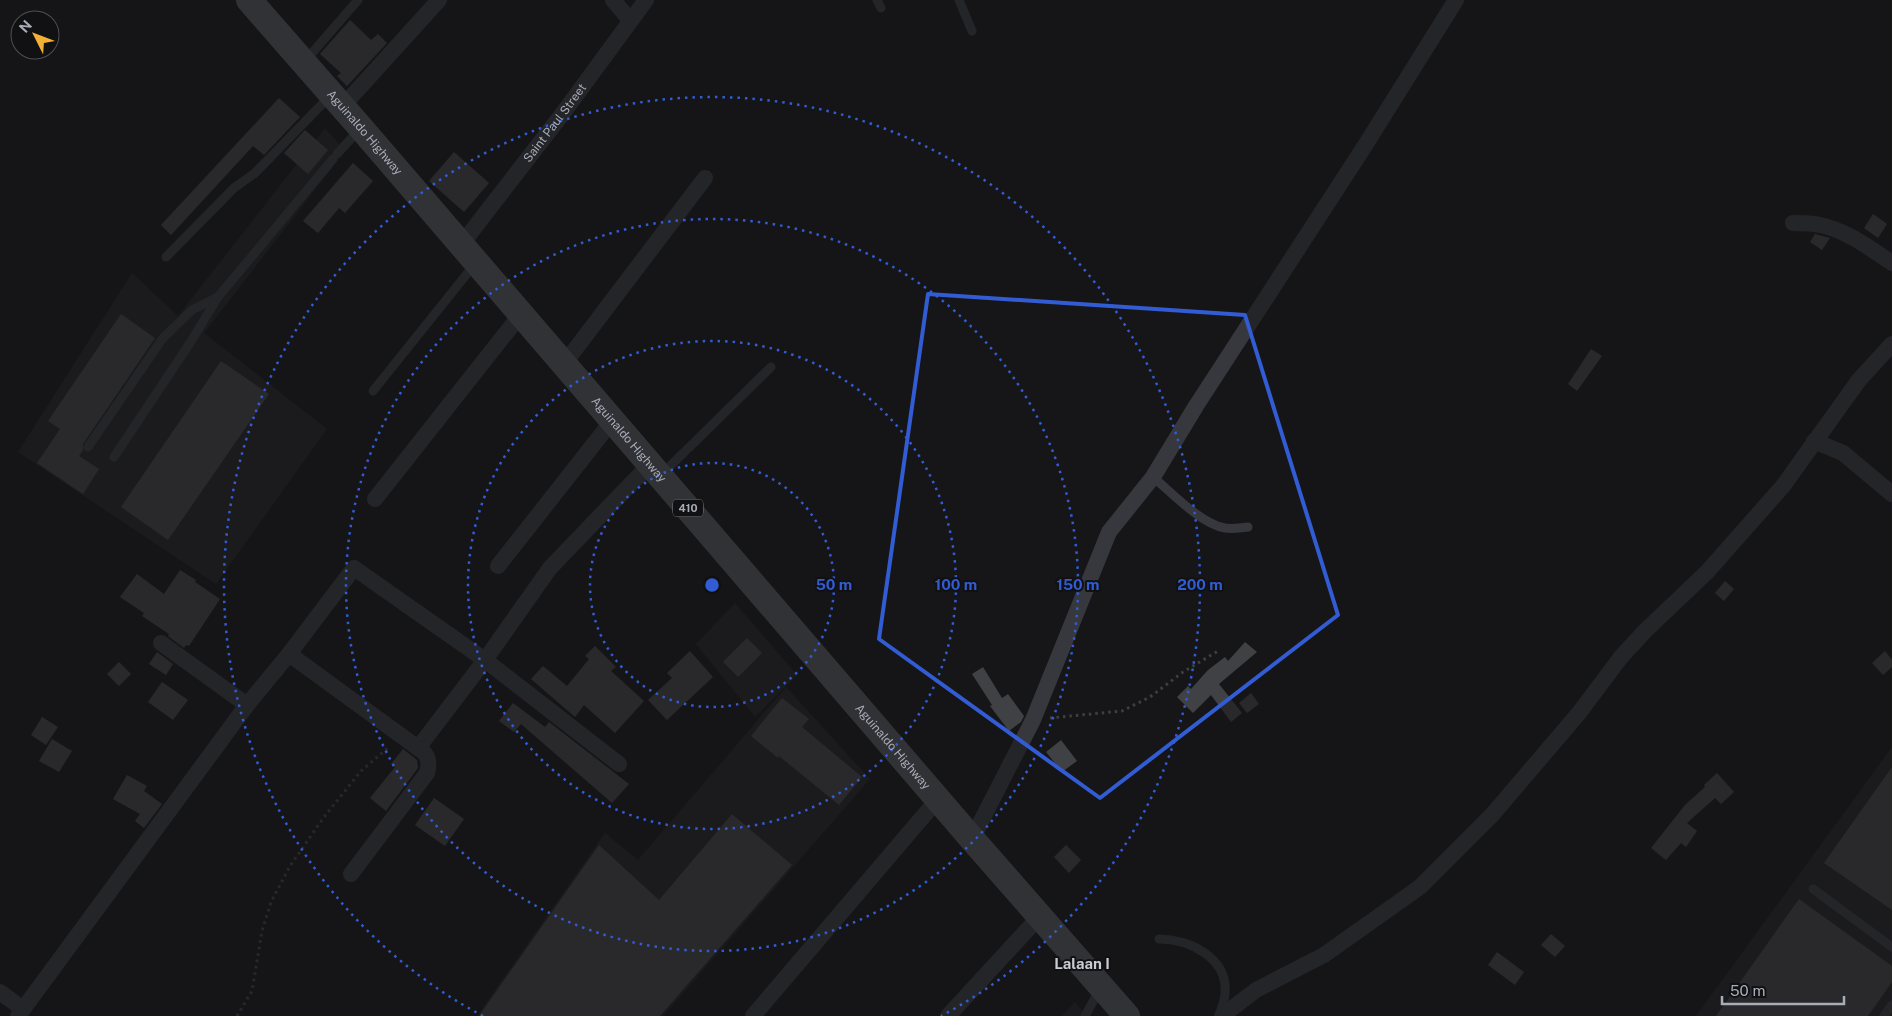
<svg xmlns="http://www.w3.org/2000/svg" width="1892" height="1016" viewBox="0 0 1892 1016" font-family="'Public Sans',sans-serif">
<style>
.built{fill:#222225}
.building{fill:#404145}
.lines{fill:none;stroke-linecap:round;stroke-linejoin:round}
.path{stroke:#3d3f44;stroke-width:3;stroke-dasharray:2.5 4;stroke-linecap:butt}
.service{stroke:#37383d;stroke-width:9}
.minor{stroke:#37383d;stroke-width:16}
.primary{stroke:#53555c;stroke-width:26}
.marked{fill:none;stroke:#325cd3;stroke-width:4;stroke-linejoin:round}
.ring{fill:none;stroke:#325cd3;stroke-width:2.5;stroke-dasharray:2.5 5}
.labels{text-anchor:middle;stroke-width:4;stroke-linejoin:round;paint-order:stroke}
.shield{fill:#111113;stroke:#7b7e86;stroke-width:1}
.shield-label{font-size:11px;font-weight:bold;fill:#a8adb8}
.street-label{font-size:12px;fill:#a8adb8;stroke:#111113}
.quarter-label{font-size:15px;font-weight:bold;fill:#c9ccd4;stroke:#111113}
.centre{fill:#325cd3;stroke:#111113;stroke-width:2.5}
.ring-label{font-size:15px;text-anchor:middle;font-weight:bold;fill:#325cd3;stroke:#111113;stroke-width:4;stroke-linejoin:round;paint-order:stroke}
</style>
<rect width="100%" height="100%" fill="#161618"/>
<g class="built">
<path d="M325 128 345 151 204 333 327 429 216 584 18 452 132 273 178 316Z"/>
<path d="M735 603 797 675 755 717 696 644Z"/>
<path d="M786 687 870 779 663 1016H477L605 833 638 860Z"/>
<path d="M1892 747V1016H1696Z"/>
<path d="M1075 1002 1087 1016H1062Z"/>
</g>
<g class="building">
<path d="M350 20 371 40 378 34 387 43 347 86 337 76 341 73 320 54Z"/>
<path d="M279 98 300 117 264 155 253 146 171 235 161 225Z"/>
<path d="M305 130 328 150 308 174 284 153Z"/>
<path d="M454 152 489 183 464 212 429 181Z"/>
<path d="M353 163 373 181 345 213 339 208 318 233 303 221Z"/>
<path d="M1873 214 1887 224 1878 238 1864 228Z"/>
<path d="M1815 234 1830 238 1822 250 1810 242Z"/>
<path d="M121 314 155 338 83 444V450L79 456 99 469 83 494 37 463 60 429 48 421Z"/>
<path d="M1591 349 1602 356 1577 391 1568 384Z"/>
<path d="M221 361 269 394 168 540 121 507Z"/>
<path d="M180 570 196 580 195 582 220 599 189 646 186 645 184 648 168 636 169 634 142 616 144 613 120 597 137 574 164 594Z"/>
<path d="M1725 581 1734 589 1724 601 1715 593Z"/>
<path d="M747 638 762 653 738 677 723 662Z"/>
<path d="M1245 642 1257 652 1219 684 1242 713 1231 722 1211 695 1193 713 1177 697 1188 686 1191 689 1208 670 1225 657 1228 661Z"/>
<path d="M595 646 616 667 611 671 644 701 615 733 584 705 575 717 531 679 543 666 567 686 589 659 585 656Z"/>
<path d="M690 651 713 677 667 720 648 700 672 678 667 673Z"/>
<path d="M1885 651 1892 660V667L1883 675 1872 663Z"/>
<path d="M157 652 173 664 166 675 149 664Z"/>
<path d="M119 662 131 674 119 686 107 674Z"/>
<path d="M983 667 1002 698 1008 694 1024 716 1021 722 1009 731 990 706 992 705 972 674Z"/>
<path d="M162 682 188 700 173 720 148 702Z"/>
<path d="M1251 693 1259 704 1247 713 1239 703Z"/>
<path d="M782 698 809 719 802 727 862 777 839 805 779 756 778 758 751 736Z"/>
<path d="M513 703 545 727 549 722 629 784 612 803 521 724 514 732 499 721Z"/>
<path d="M42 717 58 727 46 745 31 735Z"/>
<path d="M52 739 72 751 59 772 39 761Z"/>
<path d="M1061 740 1077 761 1062 772 1046 752Z"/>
<path d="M403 749 417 760 418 768 386 811 370 798 395 767 391 764Z"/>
<path d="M1892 767V910L1824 863Z"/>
<path d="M1717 773 1734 792 1721 804 1715 798 1687 823 1697 831 1686 847 1681 843 1666 860 1651 848 1685 805 1705 787 1704 785Z"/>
<path d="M127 775 147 786 144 791 162 804 144 828 135 821 140 814 113 799Z"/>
<path d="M434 798 464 819 445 846 415 825Z"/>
<path d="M732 814 792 865 660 1016H479L599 845 659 900Z"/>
<path d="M1066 845 1081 860 1069 873 1054 857Z"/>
<path d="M1799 899 1892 966V982L1868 1016H1716Z"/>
<path d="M1551 934 1565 946 1555 957 1541 945Z"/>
<path d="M1497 952 1524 972 1515 985 1488 965Z"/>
</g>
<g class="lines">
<g class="path">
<path d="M1050 718 1122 711 1150 697 1183 672 1218 651"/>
<path d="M237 1016 252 991 262 931 271 902 290 866 324 817 361 771 390 746"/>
</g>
<g class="service">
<path d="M877 0 881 8"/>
<path d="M959 0 972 31"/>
<path d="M306 60 358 0"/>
<path d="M337 154 359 130"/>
<path d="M166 257 234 188 255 173 330 96"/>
<path d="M373 391 474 265"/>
<path d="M88 447 163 338 192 310 218 297"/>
<path d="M114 457 190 343 218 297 333 159"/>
<path d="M661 475 771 367"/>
<path d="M1153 477C1171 492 1201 524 1225 528 1232 529 1241 528 1248 527"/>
<path d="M1813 889 1892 947"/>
<path d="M1159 939C1188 939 1228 957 1225 993 1225 1000 1221 1009 1219 1016"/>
<path d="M1085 1016 1100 989"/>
<path d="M1884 1016 1892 1005"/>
</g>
<g class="minor">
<path d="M613 0 630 20"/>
<path d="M342 107 439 0"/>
<path d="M1793 223C1802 223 1812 223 1820 225 1846 230 1871 249 1892 263"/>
<path id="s1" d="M461 245 563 113 646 0"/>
<path d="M564 364 705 178"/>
<path d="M1814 441 1843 453 1892 494"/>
<path d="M375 499 521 314"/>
<path d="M498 566 612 421"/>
<path d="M161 643 247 705"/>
<path d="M289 654 418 748 485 660 550 568 650 464"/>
<path d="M972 839 1033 720 1109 532 1153 477 1196 406 1366 144 1456 0"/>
<path d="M351 874 427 773C430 762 429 754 418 748"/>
<path d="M0 992 23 1009"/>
<path d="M18 1016 247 705 289 654 354 568 485 660 619 764"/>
<path d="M753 1016 938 799"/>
<path d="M948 1016 1040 916"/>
<path d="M1222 1016 1256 990 1324 955 1420 887 1492 815 1579 713 1621 657 1645 631 1707 572 1783 486 1859 380 1892 344"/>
</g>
<path class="primary" id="s2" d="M249 0 361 128 972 839 1127 1016"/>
</g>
<path d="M0 0H1892V1016H0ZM928 294 1245 315 1338 615 1100 798 879 639Z" fill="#161618" fill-opacity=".55" fill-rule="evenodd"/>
<path class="marked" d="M928 294 1245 315 1338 615 1100 798 879 639Z"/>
<g class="ring">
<circle cx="712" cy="585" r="122"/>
<circle cx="712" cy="585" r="244"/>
<circle cx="712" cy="585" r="366"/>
<path d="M483 1016A488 488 0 1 1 941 1016"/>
</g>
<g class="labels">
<rect class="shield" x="673" y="499.5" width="30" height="17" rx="4"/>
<g class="shield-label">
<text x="688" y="512">410</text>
</g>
<g class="street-label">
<text dy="4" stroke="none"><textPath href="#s1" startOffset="154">Saint Paul Street</textPath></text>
<text dy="4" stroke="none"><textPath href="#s2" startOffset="176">Aguinaldo Highway</textPath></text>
<text dy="4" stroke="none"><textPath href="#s2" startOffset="581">Aguinaldo Highway</textPath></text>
<text dy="4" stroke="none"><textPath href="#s2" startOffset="986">Aguinaldo Highway</textPath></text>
</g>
<g class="quarter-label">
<text x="1082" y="969">Lalaan I</text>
</g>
</g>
<circle cx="712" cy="585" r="8" class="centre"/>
<g class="ring-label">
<text x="834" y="590">50 m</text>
<text x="956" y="590">100 m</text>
<text x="1078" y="590">150 m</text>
<text x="1200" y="590">200 m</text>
</g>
<g transform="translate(35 35) rotate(312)"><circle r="24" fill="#111113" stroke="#4d4f55"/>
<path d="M0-4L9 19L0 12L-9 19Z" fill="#f2b134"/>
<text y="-8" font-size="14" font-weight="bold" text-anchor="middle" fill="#a8adb8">N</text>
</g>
<path d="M1722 996v8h122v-8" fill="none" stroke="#a8adb8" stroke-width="2.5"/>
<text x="1730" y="996" font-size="15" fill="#a8adb8" stroke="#111113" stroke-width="4" paint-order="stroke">50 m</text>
</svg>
